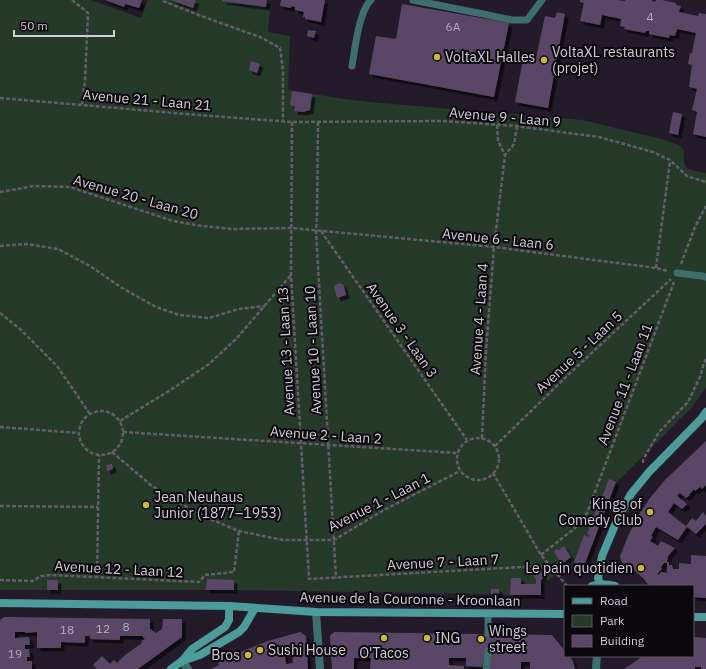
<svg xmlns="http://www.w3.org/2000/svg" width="706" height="669" viewBox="0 0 706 669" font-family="'IBM Plex Sans',sans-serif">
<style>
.green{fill:#263a2a}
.building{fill:#5a4767;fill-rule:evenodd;filter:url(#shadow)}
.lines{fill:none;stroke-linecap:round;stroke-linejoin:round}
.path{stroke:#655d6a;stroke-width:2.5;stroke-dasharray:4 2;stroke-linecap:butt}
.lane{stroke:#3f6e6e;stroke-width:7}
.street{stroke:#3f6e6e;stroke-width:8}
.secondary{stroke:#4b9c9b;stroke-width:8}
.poi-dot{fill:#cdb938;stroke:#0b080e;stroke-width:1.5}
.labels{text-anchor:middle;stroke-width:4;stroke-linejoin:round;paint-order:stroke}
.number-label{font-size:12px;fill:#b6acbc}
.poi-label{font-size:14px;fill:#d4ced9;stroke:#0b080e;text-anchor:start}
.street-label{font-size:14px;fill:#d4ced9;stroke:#0b080e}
</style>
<defs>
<filter id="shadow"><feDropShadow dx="3.5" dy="3.5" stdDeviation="0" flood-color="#0009"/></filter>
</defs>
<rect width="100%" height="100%" fill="#241b2a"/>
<path class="green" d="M0 0H91L141 18 148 0H219L266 7 270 8 268 32 290 36 288 90 344 99 370 102 582 120 662 139 679 145 684 150C682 172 688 169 706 173V387L693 406 615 484 584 566 574 563 541 585V595L234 590H0Z"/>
<g class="building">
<path d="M105 0H142L139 8 125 4 124 7Z"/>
<path d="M171 0H196L193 8Z"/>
<path d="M222 0H267L266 7 222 1Z"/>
<path d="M281 0H325L321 22 305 19V17H303L304 12 295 10V7L291 6V8L280 6Z"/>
<path d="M580 0H618L625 1V0H652V1L655 2 656 0H662L676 3V5L681 6 679 12 698 16 699 13 706 14V137L693 134 697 112 692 110 697 89 689 87 692 65 688 64 690 53H692L696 33 677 29 675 36 670 35 669 38 649 34V31H646L645 33 624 29 625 27 620 26 621 19 602 15 600 25 580 21 584 3 580 2Z"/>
<path d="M402 4 509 23 494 97 369 74 376 36 396 39Z"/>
<path d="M557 12 565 14 548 108 515 102 523 59 532 61 533 58H536L545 16 555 18Z"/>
<path d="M308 30 316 31 314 38 307 36Z"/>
<path d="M251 61 260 64 257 73 249 70Z"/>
<path d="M292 91 312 94 310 110 303 112 294 111 295 106 290 105Z"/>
<path d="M673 112 682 114 678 135 669 133Z"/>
<path d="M340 283 341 284H343L346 294V295L337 298 334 287 335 286V285Z"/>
<path d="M706 441V485L702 489 700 487 695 491 694 489 689 495H690L686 498 680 493 677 496 687 504 682 509 674 503 668 512 687 527 678 540 656 527 651 536 653 537 650 541 658 546 661 541 675 548 668 556 667 562H669V565H672L673 569H679V563L691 564V555L706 556V598L693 597V586H649L644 579 634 570 622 563 620 556 628 536 638 516 650 498 665 480ZM664 563H667V573L661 572 659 575 657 574 662 569 661 567Z"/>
<path d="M112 464 113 469 107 471 106 465Z"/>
<path d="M609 479 616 482 584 566 574 562 584 535 589 537 590 535 587 534 599 502H600Z"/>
<path d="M703 512 706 516V524L696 534 686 526 692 518 696 521Z"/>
<path d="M564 546 571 557 563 563H561L554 552 556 549 559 550Z"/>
<path d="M536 568H539L543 575V578L541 580V595H510L511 578H521V584H536V579L531 571Z"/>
<path d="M207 579 234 580V590H206Z"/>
<rect x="47" y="580" width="11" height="10"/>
<rect x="491" y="589" width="8" height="5"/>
<path d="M4 617 150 619V629L156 633 162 629 163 619H182V637L138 669H97L93 665 102 656 110 664 114 660 117 663 125 655 142 643 141 641 145 639 142 636H120V640L90 639V636H85V643L61 642V648H37V632L25 633V632H15V638L29 637 30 645H25V649H29L30 657H27V661H32V669H0V620Z"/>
<path d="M300 632 306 636 308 669H211L219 665 218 663 233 655 268 641ZM292 647 293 663 286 664 284 648Z"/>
<path d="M334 632 552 635 565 651V656H569L573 661 575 669H530V662H521V669H488L485 650 482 667 466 666V658H449V665L464 666V669H370L371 658H354V669H332L330 636Z"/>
<path d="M693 637 706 638V669H701V667H695V669H624L639 659 641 656H693Z"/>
</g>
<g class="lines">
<g class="path">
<path d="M72 0 88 13 85 80 82 105"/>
<path d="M163 1 204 17 260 37 280 48 283 70V121"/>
<path d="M0 98 198 115 292 122 442 121 516 126 599 137 653 152 670 160 687 176 706 182"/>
<path d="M292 122 291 275 309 579 539 566 551 567"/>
<path d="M318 122 317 216 316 231 336 578"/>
<path d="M497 125 498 141 505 155 514 144 517 127"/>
<path d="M0 192 34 186 70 187 173 221 202 226 232 229 291 228 494 247 656 268 668 271"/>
<path d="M321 231 467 440"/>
<path d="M0 246 26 244 58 249 90 266 122 288 156 307 179 315 209 318 239 309 265 306"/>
<path d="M681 264 695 227 706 206"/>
<path d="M656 268 670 161"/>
<path d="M0 313 20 329 57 366 90 414"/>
<circle cx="101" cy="433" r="22"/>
<path d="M120 421 172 389 209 364 236 339 291 275"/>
<path d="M0 427 79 433"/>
<path d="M123 432 457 453"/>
<circle cx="478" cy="459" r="21"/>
<path d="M482 438 486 351 494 247 505 155"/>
<path d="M495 446 567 376 671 279"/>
<path d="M112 452 152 486 202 516 239 531 283 540H334L384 510 460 471"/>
<path d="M643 463V460L659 432 688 402 700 377 704 363 706 359"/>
<path d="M493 473 541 555 567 586"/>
<path d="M0 506 98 507"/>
<path d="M541 555 575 528 587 513 674 282"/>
<path d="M97 577 99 455"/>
<path d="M0 580 33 581 41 576 51 575 199 582 205 575 234 572 239 531"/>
</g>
<g class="lane">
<path d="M413 0 483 14 512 20H527L542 0"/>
<path d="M352 66C355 49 359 11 371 0"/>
<path d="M677 273 702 276 706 277"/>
<path d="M488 614V634"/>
<path d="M486 669 488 651"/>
</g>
<g class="street">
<path d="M316 612 320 669"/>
<path d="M182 661 188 669"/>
<path d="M596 669 597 656"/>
</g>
<g class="secondary">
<path d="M600 584 598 578 602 556 618 518 631 494 649 472 701 419 706 412"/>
<path d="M592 586C600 583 607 584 615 586"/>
<path d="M0 603 229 606 316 612 565 614"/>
<path d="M693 617H706"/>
<path d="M182 661 200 655 239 632 244 627 255 608"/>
<path d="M171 669 182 661 192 649 225 627 229 620V606"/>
</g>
</g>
<g class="poi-dot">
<circle cx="437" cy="57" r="4"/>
<circle cx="544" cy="60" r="4"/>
<circle cx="146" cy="505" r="4"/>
<circle cx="650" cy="512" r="4"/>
<circle cx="641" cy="568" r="4"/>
<circle cx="384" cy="638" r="4"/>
<circle cx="427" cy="638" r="4"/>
<circle cx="481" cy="639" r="4"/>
<circle cx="260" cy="650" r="4"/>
<circle cx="248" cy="655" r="4"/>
</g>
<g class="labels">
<g class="number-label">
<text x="650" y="21">4</text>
<text x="453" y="31">6A</text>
<text x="126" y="631">8</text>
<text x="103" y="633">12</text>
<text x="67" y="634">18</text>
<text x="15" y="658">19</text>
</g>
<g class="poi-label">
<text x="552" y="57">VoltaXL restaurants<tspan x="552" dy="16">(projet)</tspan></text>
<text x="445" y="62">VoltaXL Halles</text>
<text x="154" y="502">Jean Neuhaus<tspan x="154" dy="16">Junior (1877–1953)</tspan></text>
<text x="642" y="509" text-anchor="end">Kings of<tspan x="642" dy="16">Comedy Club</tspan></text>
<text x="633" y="573" text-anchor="end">Le pain quotidien</text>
<text x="489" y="636">Wings<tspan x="489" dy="16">street</tspan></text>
<text x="435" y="643">ING</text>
<text x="268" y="655">Sushi House</text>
<text x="384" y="658" text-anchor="middle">O'Tacos</text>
<text x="240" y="660" text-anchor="end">Bros</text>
</g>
<g class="street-label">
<text transform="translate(147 100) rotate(5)" y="5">Avenue 21 - Laan 21</text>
<text transform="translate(505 117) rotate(5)" y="5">Avenue 9 - Laan 9</text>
<text transform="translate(136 197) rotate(16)" y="5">Avenue 20 - Laan 20</text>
<text transform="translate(498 239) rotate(6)" y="5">Avenue 6 - Laan 6</text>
<text transform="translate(479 319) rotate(-86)" y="5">Avenue 4 - Laan 4</text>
<text transform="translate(402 330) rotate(55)" y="5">Avenue 3 - Laan 3</text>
<text transform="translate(313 350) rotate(-93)" y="5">Avenue 10 - Laan 10</text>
<text transform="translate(286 351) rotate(-93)" y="5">Avenue 13 - Laan 13</text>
<text transform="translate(579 352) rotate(-43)" y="5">Avenue 5 - Laan 5</text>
<text transform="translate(625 384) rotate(-69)" y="5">Avenue 11 - Laan 11</text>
<text transform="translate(326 435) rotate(4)" y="5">Avenue 2 - Laan 2</text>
<text transform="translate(379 502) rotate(-27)" y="5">Avenue 1 - Laan 1</text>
<text transform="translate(443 562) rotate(-3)" y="5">Avenue 7 - Laan 7</text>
<text transform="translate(119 569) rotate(3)" y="5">Avenue 12 - Laan 12</text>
<text transform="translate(410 599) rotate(1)" y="5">Avenue de la Couronne - Kroonlaan</text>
</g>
</g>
<rect x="564" y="585" width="130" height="72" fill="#0b080e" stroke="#5b575f"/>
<rect x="572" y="598" width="20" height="6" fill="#4b9c9b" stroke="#5b575f"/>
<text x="600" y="605" font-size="12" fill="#d4ced9">Road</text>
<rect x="572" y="615" width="20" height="12" fill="#263a2a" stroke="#5b575f"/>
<text x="600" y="625" font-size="12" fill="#d4ced9">Park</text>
<rect x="572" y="635" width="20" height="12" fill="#5a4767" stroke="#5b575f"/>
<text x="600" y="645" font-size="12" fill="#d4ced9">Building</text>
<path d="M14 30v6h100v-6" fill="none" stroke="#d4ced9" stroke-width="2"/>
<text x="20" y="30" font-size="12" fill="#d4ced9" stroke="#0b080e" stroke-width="3" paint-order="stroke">50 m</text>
</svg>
